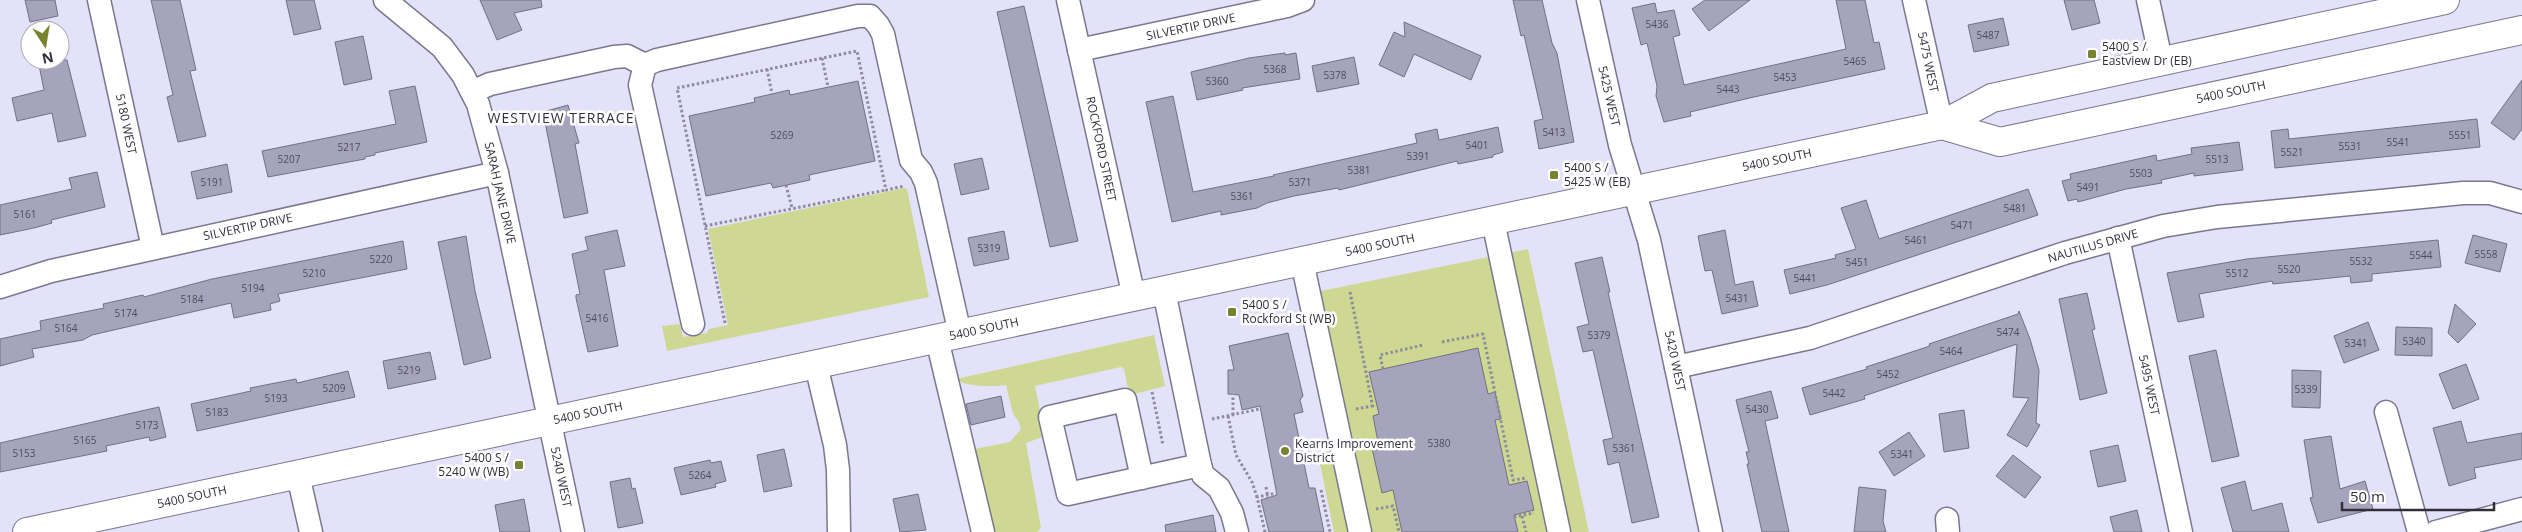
<svg xmlns="http://www.w3.org/2000/svg" width="2522" height="532" viewBox="0 0 2522 532" font-family="'Open Sans',sans-serif">
<style>
.green{fill:#ced892}
.building{fill:#a6a4bc;stroke:#727086}
.lines{fill:none;stroke-linecap:round;stroke-linejoin:round}
.minor-casing{stroke:#7a788e;stroke-width:25}
.major-casing{stroke:#7a788e;stroke-width:30}
.path{stroke:#8d8b9c;stroke-width:3;stroke-dasharray:2.5 2.5;stroke-linecap:butt}
.minor{stroke:#fff;stroke-width:22}
.major{stroke:#fff;stroke-width:28}
.poi-dot{fill:#79822e;stroke:#fff;stroke-width:2}
.labels{text-anchor:middle;stroke-width:5;stroke-linejoin:round;paint-order:stroke}
.number-label{font-size:10px;fill:#4e4d5a}
.street-label{font-size:12px;fill:#31303a;stroke:#fff}
.poi-label{font-size:12px;fill:#31303a;stroke:#fff;text-anchor:start}
.neighbourhood-label{font-size:14px;letter-spacing:1px;fill:#31303a;stroke:#fff}
</style>
<rect width="100%" height="100%" fill="#e4e2fa"/>
<g class="green">
<path d="M904 188 907 189 929 297 667 351 662 326 680 324 683 337 707 333 709 329 728 325 708 229Z"/>
<path d="M1528 249 1589 532H1334L1318 454 1338 449 1306 294Z"/>
<path d="M1154 335 1165 386 1134 394 1129 393 1124 369 1121 367 1035 386 1045 436 1026 443 1041 528 1037 532H993L975 449 1010 442 1021 429 1019 422 1013 414 1006 385C995 387 963 387 956 379Z"/>
</g>
<g class="building">
<path d="M25 0H55L58 16 30 22Z"/>
<path d="M151 0H180L196 70 190 71 206 136 178 142 167 97 173 95Z"/>
<path d="M286 0H314L321 29 294 35Z"/>
<path d="M480 0H541L542 7 514 13 522 30 497 40Z"/>
<path d="M1513 0H1542L1552 43 1557 53 1574 142 1539 149 1534 121 1543 119 1524 35 1521 36Z"/>
<path d="M1705 0H1750L1709 31 1692 9Z"/>
<path d="M1836 0H1865L1874 43 1879 42 1885 69 1754 97 1690 112 1691 116 1664 122 1656 96 1657 86 1647 43 1641 45 1632 8 1655 3 1657 13 1674 10 1680 35 1673 37 1684 85 1846 49Z"/>
<path d="M2064 0H2094L2100 23 2072 30Z"/>
<path d="M1024 6 1078 241 1050 247 997 12Z"/>
<path d="M2003 18 2009 45 1974 52 1968 25Z"/>
<path d="M1404 22 1481 56 1471 80 1414 54 1404 77 1379 65 1394 32 1405 37Z"/>
<path d="M363 36 372 79 344 85 335 42Z"/>
<path d="M1285 53V55L1296 53 1300 79 1242 88 1243 90 1197 100 1191 72 1249 58Z"/>
<path d="M1354 57 1359 84 1317 92 1312 66Z"/>
<path d="M38 60H67L86 136 58 142 52 113 17 121 12 98 44 90Z"/>
<path d="M2522 80V129L2514 140 2491 123Z"/>
<path d="M858 81 875 161 809 175 810 180 773 188 771 183 706 196 689 116 755 102 754 98 772 94 789 90 790 95Z"/>
<path d="M415 86 427 142 375 153V155L365 157V159L268 177 262 151 396 124 389 91Z"/>
<path d="M1173 96 1193 192 1274 176 1273 175 1417 143 1415 134 1437 129 1439 140 1498 127 1503 152 1493 155V157L1458 164 1457 161 1339 190 1338 188 1294 196 1267 203 1257 208 1221 215V211L1172 222 1146 102Z"/>
<path d="M568 105 579 143 575 144 588 213 564 218 543 112Z"/>
<path d="M2477 119 2480 147 2275 168 2271 131 2288 129 2289 139Z"/>
<path d="M2239 142 2243 170 2194 176V173L2161 180 2162 183 2126 189 2078 202 2077 199 2068 201 2062 181 2071 179 2070 174 2156 155 2157 161 2192 154 2191 148Z"/>
<path d="M982 158 989 189 961 195 954 164Z"/>
<path d="M227 164 232 192 197 199 191 172Z"/>
<path d="M97 172 105 207 51 220 52 223 34 228 0 235V205L72 189 69 178Z"/>
<path d="M2028 189 2038 215 1827 285 1790 294 1784 270 1836 258 1835 255 1856 249 1841 208 1866 200 1879 239Z"/>
<path d="M617 230 625 266 604 270 618 346 588 352 576 298V295L580 294 572 254 588 250 585 237Z"/>
<path d="M1725 230 1735 285 1753 281 1758 306 1722 314 1712 270 1705 271 1698 236Z"/>
<path d="M1004 231 1009 259 974 266 968 238Z"/>
<path d="M2473 235 2507 244 2500 272 2465 263Z"/>
<path d="M466 236 475 291 491 358 464 365 438 242Z"/>
<path d="M2438 240 2441 267 2372 274V281L2351 283 2350 276 2273 284 2272 281 2199 294 2204 317 2178 322 2167 273 2247 259Z"/>
<path d="M403 241 407 269 278 294 280 301 270 304 271 310 234 318 231 303 92 335 83 340 32 349 34 357 0 366V339L41 330 40 321 104 308 103 304 143 295 144 297 212 279Z"/>
<path d="M1602 257 1610 292H1608L1659 517 1632 523 1619 462 1608 465 1603 440 1613 438 1593 350 1583 352 1577 327 1589 324 1575 263Z"/>
<path d="M2087 293 2095 329 2092 330 2107 393 2080 400 2059 299Z"/>
<path d="M2455 304 2476 324 2458 343 2448 333Z"/>
<path d="M2019 311 2030 339 2039 370 2036 423 2040 425 2027 447 2007 435 2029 398 2013 397 2017 344 1864 396 1865 399 1810 415 1802 388 1867 369 1866 367 1930 346 1929 344 2018 314Z"/>
<path d="M2368 322 2379 350 2344 363 2334 336Z"/>
<path d="M2396 327 2432 328V356L2395 355Z"/>
<path d="M1288 333 1303 396 1300 400 1303 412 1294 414 1309 488H1315L1324 532H1269L1261 500 1277 495 1260 406 1242 410 1239 395 1228 394V370H1234L1229 346Z"/>
<path d="M1478 348 1488 394 1495 392 1501 419 1495 420 1509 485 1527 481 1534 510 1514 515 1518 532H1402L1393 490 1382 493 1372 448 1379 447 1373 416 1379 414 1369 372Z"/>
<path d="M2216 350 2239 456 2212 462 2189 356Z"/>
<path d="M430 352 436 379 388 389 383 361Z"/>
<path d="M2466 364 2479 399 2453 409 2439 374Z"/>
<path d="M2292 370 2321 371 2320 408 2292 407Z"/>
<path d="M348 371 355 397 197 431 191 404 251 391 250 388 296 379 297 383Z"/>
<path d="M1771 391 1778 418 1765 421 1789 532H1762L1747 464H1749L1746 452H1749L1736 400Z"/>
<path d="M1001 396 1005 417 971 425 966 404Z"/>
<path d="M159 407 166 437 150 441 149 437 106 446 107 451 0 472V443Z"/>
<path d="M1964 410 1969 448 1944 452 1939 414Z"/>
<path d="M2461 421 2467 443 2522 433V459L2474 468 2476 478 2449 486 2433 428Z"/>
<path d="M1909 432 1925 456 1894 476 1879 452Z"/>
<path d="M2331 436 2340 489 2365 481 2373 509 2318 523 2310 498 2313 497 2304 440Z"/>
<path d="M2118 445 2126 481 2098 487 2090 451Z"/>
<path d="M784 449 792 486 764 492 757 455Z"/>
<path d="M2013 455 2041 477 2025 498 1996 476Z"/>
<path d="M710 460 711 463 721 461 726 481 715 484 716 487 681 495 674 468Z"/>
<path d="M630 478 632 489 635 488 643 523 618 528 610 482Z"/>
<path d="M2245 481 2252 511 2282 503 2289 532H2233L2221 488Z"/>
<path d="M1859 487 1886 490 1883 521 1886 532H1854Z"/>
<path d="M918 494 926 530 900 532 893 499Z"/>
<path d="M524 499 530 532H500L495 505Z"/>
<path d="M2137 510 2142 532H2114L2110 517Z"/>
<path d="M1213 515 1216 532H1166L1165 525Z"/>
</g>
<g class="lines">
<g class="minor-casing">
<g id="minor">
<path d="M99 0 153 248"/>
<path d="M385 0 442 47 463 75 478 104 497 173 573 532"/>
<path d="M1068 0 1134 297"/>
<path d="M1588 0 1620 145 1649 240 1711 532"/>
<path d="M1914 0 1942 125"/>
<path d="M2148 0 2161 60"/>
<path d="M1079 50 1287 6 1303 0"/>
<path d="M472 92 490 84 614 57 627 56 645 65"/>
<path d="M1493 221 1559 532"/>
<path d="M2118 238 2181 532"/>
<path d="M1302 261 1360 532"/>
<path d="M0 287 51 271 497 173"/>
<path d="M693 324 640 85 645 65 657 60 858 16H870L878 25 883 34 911 160 921 172 926 183 960 334"/>
<path d="M937 339 983 532"/>
<path d="M816 365 835 445 838 470 839 532"/>
<path d="M1676 367 1810 338 2065 253 2163 226 2217 217 2463 193H2490L2522 202"/>
<path d="M2386 412 2419 532"/>
<path d="M1200 465 1203 475 1219 488 1232 513 1237 532"/>
<path d="M298 475 311 532"/>
<path d="M1142 478 1125 400 1050 417 1068 494 1200 465 1164 291"/>
<path d="M1947 519 1948 532"/>
<path d="M2436 532 2522 509"/>
</g>
</g>
<g class="major-casing">
<g id="major">
<path d="M1942 125 2000 142 2522 30"/>
<path d="M27 532 1942 125 1992 98 2445 0"/>
</g>
</g>
<g class="path">
<path d="M822 58 828 87"/>
<path d="M767 69 772 94"/>
<path d="M786 185 792 208"/>
<path d="M705 226 886 190"/>
<path d="M1350 292 1373 408"/>
<path d="M725 323 677 88 857 51 886 190 905 186"/>
<path d="M1442 342 1483 334 1513 480 1526 478"/>
<path d="M1383 369 1380 355 1423 345"/>
<path d="M1152 392 1163 445"/>
<path d="M1356 409 1372 406"/>
<path d="M1233 415V394"/>
<path d="M1228 416 1236 455 1252 482 1257 497"/>
<path d="M1212 419 1260 409"/>
<path d="M1266 487 1268 498"/>
<path d="M1321 490 1330 532"/>
<path d="M1376 509 1393 506 1399 532"/>
<path d="M1522 516 1526 532"/>
<path d="M1514 517 1534 513"/>
<path d="M1265 532 1257 497 1277 493"/>
</g>
<use href="#minor" class="minor"/>
<use href="#major" class="major"/>
</g>
<g class="poi-dot">
<rect x="2087" y="49" width="10" height="10" rx="2.5"/>
<rect x="1549" y="170" width="10" height="10" rx="2.5"/>
<rect x="1227" y="307" width="10" height="10" rx="2.5"/>
<circle cx="1285" cy="451" r="5"/>
<rect x="514" y="460" width="10" height="10" rx="2.5"/>
</g>
<g class="labels">
<g class="number-label">
<text x="1657" y="28">5436</text>
<text x="1988" y="39">5487</text>
<text x="1855" y="65">5465</text>
<text x="1275" y="73">5368</text>
<text x="1335" y="79">5378</text>
<text x="1785" y="81">5453</text>
<text x="1217" y="85">5360</text>
<text x="1728" y="93">5443</text>
<text x="1554" y="136">5413</text>
<text x="782" y="139">5269</text>
<text x="2460" y="139">5551</text>
<text x="2398" y="146">5541</text>
<text x="1477" y="149">5401</text>
<text x="2350" y="150">5531</text>
<text x="349" y="151">5217</text>
<text x="2292" y="156">5521</text>
<text x="1418" y="160">5391</text>
<text x="289" y="163">5207</text>
<text x="2217" y="163">5513</text>
<text x="1359" y="174">5381</text>
<text x="2141" y="177">5503</text>
<text x="212" y="186">5191</text>
<text x="1300" y="186">5371</text>
<text x="2088" y="191">5491</text>
<text x="1242" y="200">5361</text>
<text x="2015" y="212">5481</text>
<text x="25" y="218">5161</text>
<text x="1962" y="229">5471</text>
<text x="1916" y="244">5461</text>
<text x="989" y="252">5319</text>
<text x="2486" y="258">5558</text>
<text x="2421" y="259">5544</text>
<text x="381" y="263">5220</text>
<text x="2361" y="265">5532</text>
<text x="1857" y="266">5451</text>
<text x="2289" y="273">5520</text>
<text x="314" y="277">5210</text>
<text x="2237" y="277">5512</text>
<text x="1805" y="282">5441</text>
<text x="253" y="292">5194</text>
<text x="1737" y="302">5431</text>
<text x="192" y="303">5184</text>
<text x="126" y="317">5174</text>
<text x="597" y="322">5416</text>
<text x="66" y="332">5164</text>
<text x="2008" y="336">5474</text>
<text x="1599" y="339">5379</text>
<text x="2414" y="345">5340</text>
<text x="2356" y="347">5341</text>
<text x="1951" y="355">5464</text>
<text x="409" y="374">5219</text>
<text x="1888" y="378">5452</text>
<text x="334" y="392">5209</text>
<text x="2306" y="393">5339</text>
<text x="1834" y="397">5442</text>
<text x="276" y="402">5193</text>
<text x="1757" y="413">5430</text>
<text x="217" y="416">5183</text>
<text x="147" y="429">5173</text>
<text x="85" y="444">5165</text>
<text x="1439" y="447">5380</text>
<text x="1624" y="452">5361</text>
<text x="24" y="457">5153</text>
<text x="1902" y="458">5341</text>
<text x="700" y="479">5264</text>
</g>
<g class="street-label">
<text transform="translate(1191 27) rotate(-12)" y="4">SILVERTIP DRIVE</text>
<text transform="translate(1928 62) rotate(78)" y="4">5475 WEST</text>
<text transform="translate(2231 92) rotate(-12)" y="4">5400 SOUTH</text>
<text transform="translate(1609 96) rotate(77)" y="4">5425 WEST</text>
<text transform="translate(126 124) rotate(78)" y="4">5180 WEST</text>
<text transform="translate(1101 149) rotate(78)" y="4">ROCKFORD STREET</text>
<text transform="translate(1777 160) rotate(-12)" y="4">5400 SOUTH</text>
<text transform="translate(500 193) rotate(77)" y="4">SARAH JANE DRIVE</text>
<text transform="translate(248 227) rotate(-12)" y="4">SILVERTIP DRIVE</text>
<text transform="translate(1380 245) rotate(-12)" y="4">5400 SOUTH</text>
<text transform="translate(2093 246) rotate(-16)" y="4">NAUTILUS DRIVE</text>
<text transform="translate(984 329) rotate(-12)" y="4">5400 SOUTH</text>
<text transform="translate(1675 361) rotate(78)" y="4">5420 WEST</text>
<text transform="translate(2149 385) rotate(78)" y="4">5495 WEST</text>
<text transform="translate(588 413) rotate(-12)" y="4">5400 SOUTH</text>
<text transform="translate(561 477) rotate(78)" y="4">5240 WEST</text>
<text transform="translate(192 497) rotate(-12)" y="4">5400 SOUTH</text>
</g>
<g class="poi-label">
<text x="2102" y="51">5400 S /<tspan x="2102" dy="14">Eastview Dr (EB)</tspan></text>
<text x="1564" y="172">5400 S /<tspan x="1564" dy="14">5425 W (EB)</tspan></text>
<text x="1242" y="309">5400 S /<tspan x="1242" dy="14">Rockford St (WB)</tspan></text>
<text x="1295" y="448">Kearns Improvement<tspan x="1295" dy="14">District</tspan></text>
<text x="509" y="462" text-anchor="end">5400 S /<tspan x="509" dy="14">5240 W (WB)</tspan></text>
</g>
<g class="neighbourhood-label">
<text x="561" y="123">WESTVIEW TERRACE</text>
</g>
</g>
<g transform="translate(45 45) rotate(168)"><circle r="24" fill="#ffffff" stroke="#adacb0"/>
<path d="M0-4L9 19L0 12L-9 19Z" fill="#79822e"/>
<text y="-8" font-size="14" font-weight="bold" text-anchor="middle" fill="#31303a">N</text>
</g>
<path d="M2342 502v8h152v-8" fill="none" stroke="#31303a" stroke-width="2.5"/>
<text x="2350" y="502" font-size="15" fill="#31303a" stroke="#ffffff" stroke-width="4" paint-order="stroke">50 m</text>
</svg>
